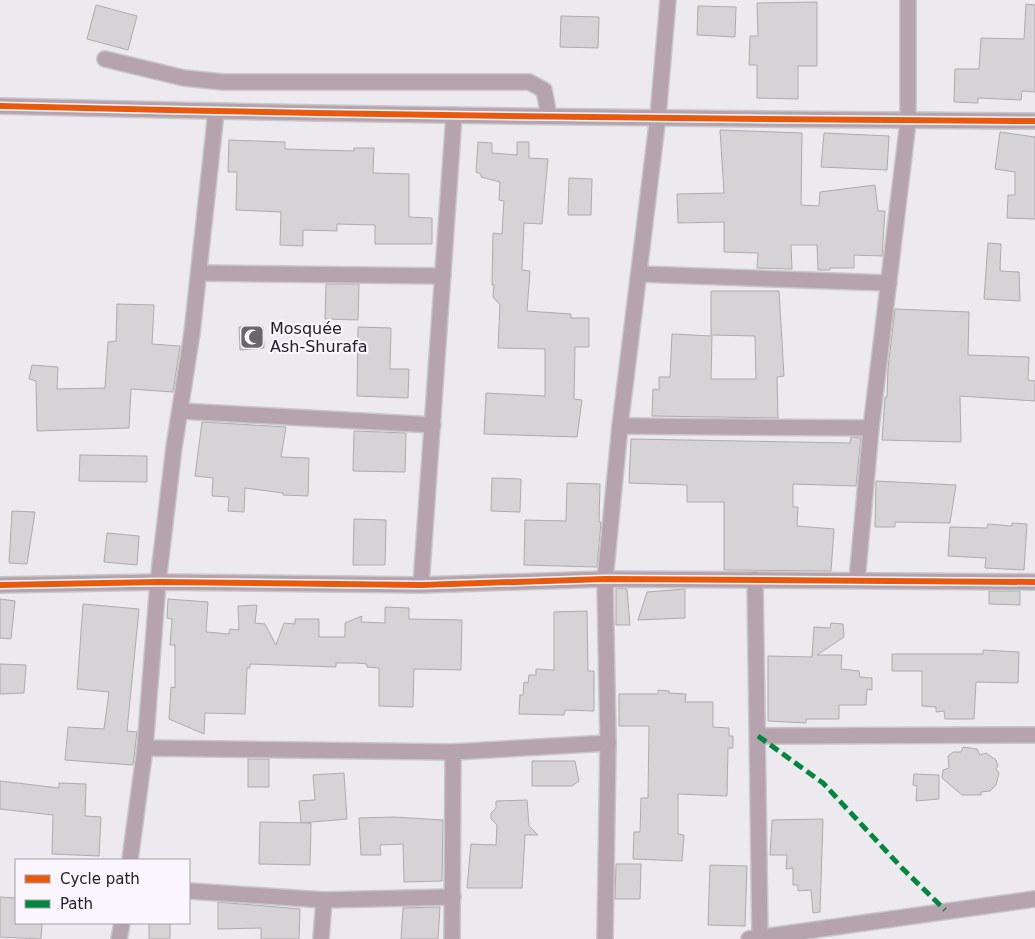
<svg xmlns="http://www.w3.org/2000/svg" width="1035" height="939" viewBox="0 0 1035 939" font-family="'DejaVu Sans',sans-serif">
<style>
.building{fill:#d5d3d6;stroke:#aeabaf}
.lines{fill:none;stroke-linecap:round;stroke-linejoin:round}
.minor-casing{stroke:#c8c6c9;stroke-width:18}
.minor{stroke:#b5a3ad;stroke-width:15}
.quiet{stroke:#00873e;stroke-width:5;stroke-dasharray:10 5;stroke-linecap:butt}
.cycleway-casing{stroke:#faf5ff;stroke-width:9}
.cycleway{stroke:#e8590c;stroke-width:6}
.labels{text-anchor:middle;stroke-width:4.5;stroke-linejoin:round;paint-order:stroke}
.poi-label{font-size:16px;fill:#222023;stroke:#faf5ff;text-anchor:start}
</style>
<rect width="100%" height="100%" fill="#eceaef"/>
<g class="building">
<path d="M817 2V66H798V99L757 98V65H749L750 36H758L757 3Z"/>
<path d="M1026 4 1035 5V92L1022 91 1021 100 978 98V103L954 102 955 69H979L981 38 1024 39Z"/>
<path d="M96 5 137 16 128 50 87 39Z"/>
<path d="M698 6 736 7 735 37 697 35Z"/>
<path d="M561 16 599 17 598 48 560 47Z"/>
<path d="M720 130 802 133 801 205 819 206 820 192 875 185 878 211H885L882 256 854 255V268H830V270H818L817 245H791L792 269 757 268 758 253 724 252V222L678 223 677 194 724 193Z"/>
<path d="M1000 132 1035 137V219L1007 218 1008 195H1015V172L995 169Z"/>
<path d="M824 133 889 136 887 170 821 167Z"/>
<path d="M229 140 285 142V149L354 151V148H374L373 173 409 174V217L432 218V244H375V225L337 224V231L303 230V246L280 245 281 212 236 210 237 172H228Z"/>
<path d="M478 142 492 143V153L517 155V142H529V158L548 159 542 224 524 223 522 270 530 271 527 311 571 314V318H589V347H575L574 399 582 400 577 437 484 434 486 393 545 396V349L498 348 500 305 493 297 494 285H492L493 233 502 234 504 201 499 200 500 182 481 177V174L476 172Z"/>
<path d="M569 178 592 179 591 215H568Z"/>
<path d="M988 243 1001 244 1000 271 1019 272 1020 301 984 299Z"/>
<path d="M326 284H359L358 320 325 319Z"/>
<path d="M711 291H779L784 376 777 377 778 418 652 416 653 389 659 390V377H670L672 334 712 336 711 379H756L755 336 711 335Z"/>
<path d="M117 304 154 305 152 344 180 346 173 392 131 389 129 428 37 431 36 381 29 379 32 365 58 367 57 389 105 388 108 342 116 341Z"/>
<path d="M895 309 969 312 968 355 1029 357 1028 380 1035 381V401L960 396 961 442 882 440 885 397H887L888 368Z"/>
<path d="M239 327H263L264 348 240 350Z"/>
<path d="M358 327 391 328 390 369H409L408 398 357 396Z"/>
<path d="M202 422 286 427 281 457 309 458 308 496 283 495V493L245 488 244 512 228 511 229 497 212 496 213 478 195 476Z"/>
<path d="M354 431 406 433 405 472 353 471Z"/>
<path d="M851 437 861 438 856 486 793 484V507H798L797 526 834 529 831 571 724 570V502H687V485L629 483 631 439 850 443Z"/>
<path d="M80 455 147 456V482L79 481Z"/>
<path d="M492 478 521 479 520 512 491 511Z"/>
<path d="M876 481 956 485 950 523 895 522V527H875Z"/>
<path d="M567 483 600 484 599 522H601L597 567 524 565 525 520 566 521Z"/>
<path d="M12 511 35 512 27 564 9 563Z"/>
<path d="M354 519 386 520 385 565H353Z"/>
<path d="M1012 523 1027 524 1024 570 985 568 986 558 948 556 950 527 987 528 988 524 1012 526Z"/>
<path d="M107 533 139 536 137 565 104 562Z"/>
<path d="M616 588 627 589 630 625H616Z"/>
<path d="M685 589V618L638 620 647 592Z"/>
<path d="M989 591H1020V605L989 604Z"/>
<path d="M0 599 15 601 11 639 0 638Z"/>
<path d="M168 599 208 602 206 632 229 634 230 629 239 630 238 606 257 605 255 623 265 624 276 645 284 623 295 624V619H319V637H345V623L362 616 361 622 385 623V607L409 608V619L462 620 461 670 414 669 413 707 379 706V668L367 667V664L357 663H336V667L250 664V668H247L245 714 205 713 204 734 169 719 171 687 175 688V645H170L172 619 167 618Z"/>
<path d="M83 604 139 609 127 731 137 732 133 765 65 760 68 727 104 729 109 692 77 689Z"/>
<path d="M587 611 588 671H594V711L565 710 564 715 519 714 520 695H523L524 682 528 683 529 675H536V669L554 670V612Z"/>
<path d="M831 623 843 624 844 637 817 655H842L841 669 859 671 860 677 872 678V690L867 689 866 705H839V719H806V723L768 721V656L812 657 814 627 830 628Z"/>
<path d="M983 650 1019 652 1018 683 976 682 974 719H945L944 711 936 712V707L922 706V671H892V654H983Z"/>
<path d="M0 664 26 665 24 693 0 694Z"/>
<path d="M658 690 669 691V693L686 694 685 702H713V727L729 728V736H733V748H728L727 796 678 794V834L684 835 682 861 633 859 634 832H640L641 798H648L649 726H619V694H658Z"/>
<path d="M963 747 977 749 980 755 986 753 996 760 998 766 996 769 999 773 996 785 990 791 981 792V795H962L942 778 943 770 949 768 948 756 953 752H961Z"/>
<rect x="248" y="759" width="21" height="28"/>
<path d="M532 761H575L579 781 572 786H532Z"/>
<path d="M344 773 347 819 301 823 299 801 315 800 313 775Z"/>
<path d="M914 774 939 775V799L916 801 917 786 913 785Z"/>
<path d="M0 781 59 788V783L86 784 85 816 101 817 99 856 52 854 53 815 0 809Z"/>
<path d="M527 800 529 826 538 835H525L522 888H467L471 844 496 845 497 825 491 819V813L496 808V801Z"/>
<path d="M394 817 443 820 442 881 404 882 403 844 380 845 381 855H361L359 818Z"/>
<path d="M823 819 820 912 813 913 811 890 798 891V885H793V868L786 869 787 855H770L772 820Z"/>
<path d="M260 822 311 823 310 865 259 864Z"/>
<path d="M616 864H641L640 899H615Z"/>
<path d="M710 865 747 866 745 926 708 925Z"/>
<path d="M0 897 16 898V923H42L41 939 0 937Z"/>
<path d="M218 902 300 909 299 939H261V928L218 929Z"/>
<path d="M440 907 438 939H401L403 908Z"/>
<rect x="149" y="923" width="21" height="16"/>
</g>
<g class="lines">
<g class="minor-casing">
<g id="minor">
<path d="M105 59 184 78 223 82H529L544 90 549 116"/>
<path d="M0 106C345 115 690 119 1035 121"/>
<path d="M199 273 443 276"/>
<path d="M640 274 889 283"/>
<path d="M180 411 433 425"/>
<path d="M620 426 871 428"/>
<path d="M755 579 760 938"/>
<path d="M857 580 871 428 908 122V0"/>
<path d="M0 585 158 582 421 585 605 579 1035 582"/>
<path d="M421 585 454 115"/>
<path d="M758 736 1035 735"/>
<path d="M145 748 453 752 608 743"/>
<path d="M130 860 145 748 158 582 174 447 192 333 216 112"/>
<path d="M189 891 324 900 453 897"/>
<path d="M119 939 122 923"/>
<path d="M321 939 324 900"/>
<path d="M452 939 453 752"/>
<path d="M605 939 608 743 605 579 620 426 658 116 668 0"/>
<path d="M749 939 1035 899"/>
</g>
</g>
<use href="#minor" class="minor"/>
<path class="quiet" d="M758 736 823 783 902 868 945 910"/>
<g class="cycleway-casing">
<g id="cycleway">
<path d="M0 106C345 115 690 119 1035 121"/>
<path d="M0 585 158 582 421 585 605 579 1035 582"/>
</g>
</g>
<use href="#cycleway" class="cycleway"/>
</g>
<defs>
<g id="mosque-square" transform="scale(1.25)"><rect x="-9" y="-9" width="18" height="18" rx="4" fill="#69676a" stroke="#faf5ff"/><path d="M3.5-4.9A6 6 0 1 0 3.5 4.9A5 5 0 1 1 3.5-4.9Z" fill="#fff"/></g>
</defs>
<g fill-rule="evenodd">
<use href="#mosque-square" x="252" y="337"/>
</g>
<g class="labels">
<g class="poi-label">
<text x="270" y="334">Mosquée<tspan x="270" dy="18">Ash-Shurafa</tspan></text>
</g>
</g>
<rect x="15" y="859" width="175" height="65" fill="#faf5ff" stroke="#a4a0a7"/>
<rect x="25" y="875" width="25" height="8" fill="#e8590c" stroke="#a4a0a7"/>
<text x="60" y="884" font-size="15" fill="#222023">Cycle path</text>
<rect x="25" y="900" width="25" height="8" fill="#00873e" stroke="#a4a0a7"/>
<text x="60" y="909" font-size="15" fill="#222023">Path</text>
</svg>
